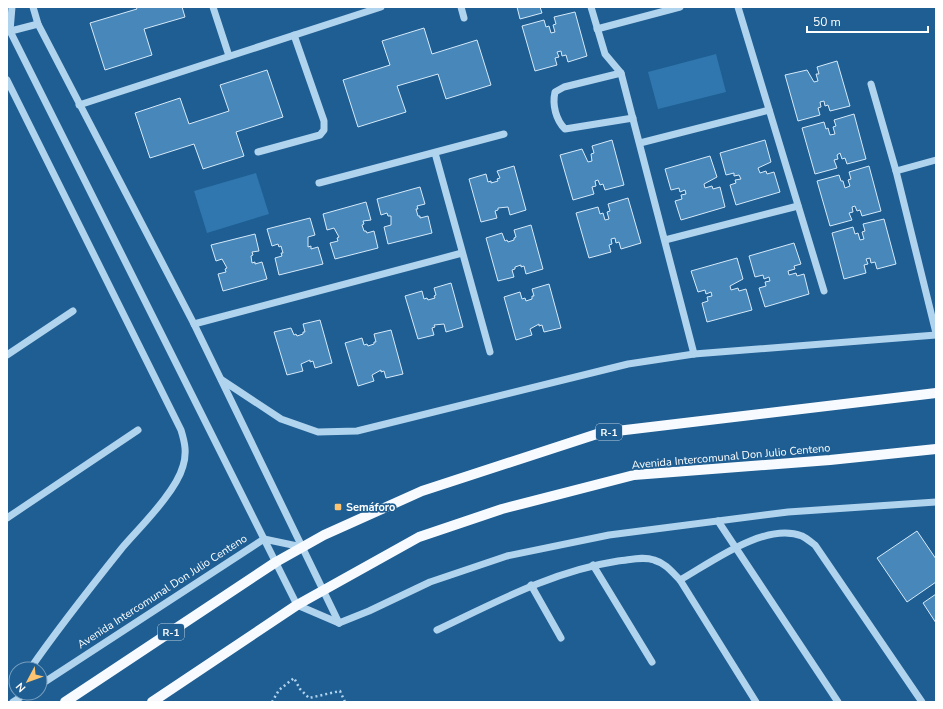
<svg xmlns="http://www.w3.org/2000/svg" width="943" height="709" viewBox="0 0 943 709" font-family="'Nunito Sans',sans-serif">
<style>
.green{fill:#2f77ae}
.building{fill:#4787b9;stroke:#d6eafa}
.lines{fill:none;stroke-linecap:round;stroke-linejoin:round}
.path{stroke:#b0d3ee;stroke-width:2.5;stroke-dasharray:2 3;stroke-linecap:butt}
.minor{stroke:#b0d3ee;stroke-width:7}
.major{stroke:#f7fbff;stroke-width:10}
.poi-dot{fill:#fcc470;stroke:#1e5e93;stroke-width:1.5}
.labels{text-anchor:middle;stroke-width:3.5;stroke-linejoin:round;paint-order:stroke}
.shield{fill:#1e5e93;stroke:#bccfdf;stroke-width:1}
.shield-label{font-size:10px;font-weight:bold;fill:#fff}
.street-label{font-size:11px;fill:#fff;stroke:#1e5e93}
.poi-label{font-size:11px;font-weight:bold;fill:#fff;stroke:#1e5e93;text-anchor:start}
</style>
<rect width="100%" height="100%" fill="#1e5e93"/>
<g class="green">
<path d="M716 54 726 92 658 109 648 72Z"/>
<path d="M256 173 269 214 207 233 194 191Z"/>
</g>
<g class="building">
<path d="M136 7H182L185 17 144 29 152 55 105 70 90 23 137 9Z"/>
<path d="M517 7H540L542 13 520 19Z"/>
<path d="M575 12 587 56 568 62 566 55 562 56 561 51 557 52 559 57 555 58 557 65 535 71 522 26 544 20 546 27 549 26 551 33 555 32 553 25 556 24 554 17Z"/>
<path d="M424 28 432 54 477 40 491 85 446 99 438 74 397 86 406 112 358 127 343 80 390 65 382 41Z"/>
<path d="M837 61 850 106 830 111 828 105 825 106 824 101 820 102 821 107 818 108 820 115 798 121 785 75 807 70 814 82 818 81 816 74H819L817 67Z"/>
<path d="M267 70 283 117 236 132 244 156 203 169 194 144 150 158 135 113 180 98 189 124 229 111 220 85Z"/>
<path d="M854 114 866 159 847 164 845 158 842 159 840 153 837 155 838 159 834 160 837 168 815 174 802 128 824 122 826 129 828 128 830 135 835 134 833 127 836 126 834 120Z"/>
<path d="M612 140 624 185 605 190 603 184 600 185 598 180 595 181 596 186 592 187 594 194 573 200 560 155 582 149 588 162 592 161 591 154 594 153 592 146Z"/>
<path d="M765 140 771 162 758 168 760 173 766 171 767 174 774 172 780 192 736 205 730 185 736 183 735 180 741 179 739 175 734 176V173L726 175 720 153Z"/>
<path d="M710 156 717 177 704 184 705 188 712 186 713 189 720 187 725 207 681 220 675 201 682 199 681 195 686 194 685 190 680 192 679 188 671 190 665 169Z"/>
<path d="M514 166 526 210 510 215 508 207 498 208V210L495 211 497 218 481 222 469 179 486 174 488 182 491 181V183L498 181 497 179 500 178 497 171Z"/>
<path d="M869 166 881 211 862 216 860 210 857 211 855 206 852 207 853 212 849 213 852 220 830 226 817 181 839 175 841 181H843L845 188 850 186 848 180 851 179 849 172Z"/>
<path d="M420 187 425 204 417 206 418 209H416L418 216H420V218L428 216 432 233 388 244 384 227 391 225V216H388L387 213 381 215 377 199Z"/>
<path d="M628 198 641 243 621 249 619 242 616 243 615 238 611 239 612 244 609 245 611 252 589 258 576 213 598 207 600 214 603 213 605 220 609 219 607 212 610 211 608 204Z"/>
<path d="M366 202 371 220 363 221 364 224 362 225 364 231H366L367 233 374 231 378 248 335 259 330 243 338 241 337 238 339 237 334 228 327 230 323 214Z"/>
<path d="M310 218 315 235 308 237V247L311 246V249L318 247 323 264 279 275 275 258 282 256 281 253H283L281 246 279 247 278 244 272 246 267 229Z"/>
<path d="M884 219 896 264 877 269 875 262 871 263 870 258 866 259 868 264 864 265 866 273 844 279 832 233 853 227 855 234 858 233 860 240 864 239 862 232 865 231 863 224Z"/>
<path d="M531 225 543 269 526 274 524 266 521 267V265L515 267V269L512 270 514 277 498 281 486 238 502 233 505 241 507 240 508 242 514 240V238L516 237 514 230Z"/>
<path d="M255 234 259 251 252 252 253 255 251 256 252 263 255 262V264L262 262 267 279 223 291 218 274 226 272 225 269 227 268 222 259 216 261 211 245Z"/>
<path d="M794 243 801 264 794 266 795 269 788 271 789 275 796 273 797 276 804 274 809 294 765 307 759 288 766 286 765 282 770 281 769 277 764 279 763 275 755 277 749 256Z"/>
<path d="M737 258 743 279 730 286 731 290 738 288 739 291 746 289 752 310 707 322 702 303 708 301 707 297 712 296 711 292 706 294 705 290 698 292 691 271Z"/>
<path d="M451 283 463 327 446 332 444 324 434 325 435 327 432 328 434 335 418 339 405 296 422 291 424 299 427 298 428 300 435 298 434 296 436 295 434 288Z"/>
<path d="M549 284 561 328 544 332 542 325 539 326V324L530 329 532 335 516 340 504 297 520 292 522 299 525 298 526 301 532 299V296H534L532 289Z"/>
<path d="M320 320 332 363 315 368 313 361 310 362V360L301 364 303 371 287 375 274 332 291 328 294 335 296 334 297 336 303 334V332H305L303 324Z"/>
<path d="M391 330 403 374 386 378 384 371 381 372V370L372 375 374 381 358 386 345 343 362 338 364 345 367 344 368 346 374 344V342H376L374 334Z"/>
<path d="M917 531 936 559V582L907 602 877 558Z"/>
<path d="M936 594V623L923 603Z"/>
</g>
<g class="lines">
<path class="path" d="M272 702 279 690 294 678 300 689 309 698 340 691 345 702"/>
<g class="minor">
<path d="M12 7 10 31 297 605 339 623"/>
<path d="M33 7 38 24 194 324 339 623"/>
<path d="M213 7 229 56"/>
<path d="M461 7 464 18"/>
<path d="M591 7 605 54 621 73 694 354"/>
<path d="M738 7 824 291"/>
<path d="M597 29 680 7"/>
<path d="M7 32 38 24"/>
<path d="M621 73 564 87 555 92C552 105 556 120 565 129L633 118"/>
<path d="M7 80 181 430C185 443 187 453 183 466 176 492 140 527 122 548 90 588 59 627 30 669"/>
<path d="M871 84 896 171 936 333"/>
<path d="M79 105 381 7"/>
<path d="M640 143 769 110"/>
<path d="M258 152 320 135 324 130V121L294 35"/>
<path d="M435 153 490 352"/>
<path d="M896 171 936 160"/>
<path d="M319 183 504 134"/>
<path d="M665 240 798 206"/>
<path d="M194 324 462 253"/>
<path d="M7 355 73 311"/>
<path d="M222 380 281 419 318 432 357 431 628 364 694 354 936 335"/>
<path d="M7 518 138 430"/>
<path d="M718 521 838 702"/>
<path d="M593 565 652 662"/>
<path d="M680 580 756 702"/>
<path d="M531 585 561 638"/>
<path d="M339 623 369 611 430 582 507 556 609 535 788 512 936 502"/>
<path d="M437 630C496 602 553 571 618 561 630 560 643 556 654 560 665 563 672 572 680 580 712 562 764 522 802 536 806 538 811 542 815 545L922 702"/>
<path d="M40 685 264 539 302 547"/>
<path d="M13 702 27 693"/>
</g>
<g class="major">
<path d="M65 702 276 562 324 535 422 491 600 433 936 393"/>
<path d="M152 702 297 605 419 537 502 509 634 475 830 460 936 449"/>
</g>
</g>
<rect class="poi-dot" x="334" y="503" width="8" height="8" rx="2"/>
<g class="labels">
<g class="shield">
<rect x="596" y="424" width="26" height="16" rx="3"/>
<rect x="158" y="624" width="26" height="16" rx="3"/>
</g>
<g class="shield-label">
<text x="609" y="436">R-1</text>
<text x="171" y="636">R-1</text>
</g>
<g class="street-label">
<text transform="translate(731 456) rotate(-5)" y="4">Avenida Intercomunal Don Julio Centeno</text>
<text transform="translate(162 591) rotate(-33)" y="4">Avenida Intercomunal Don Julio Centeno</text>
</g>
<g class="poi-label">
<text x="346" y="511">Semáforo</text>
</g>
</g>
<rect width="943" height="709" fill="none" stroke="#ffffff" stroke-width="16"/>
<g transform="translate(28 681) rotate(229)"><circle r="19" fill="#1e5e93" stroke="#789ebe"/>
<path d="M0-3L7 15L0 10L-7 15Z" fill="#fcc470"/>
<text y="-6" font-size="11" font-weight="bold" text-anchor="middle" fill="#ffffff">N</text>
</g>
<path d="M807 26v6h121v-6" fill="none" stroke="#ffffff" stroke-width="2"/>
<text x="813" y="26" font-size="12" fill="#ffffff" stroke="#1e5e93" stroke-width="3" paint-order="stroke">50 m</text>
</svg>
